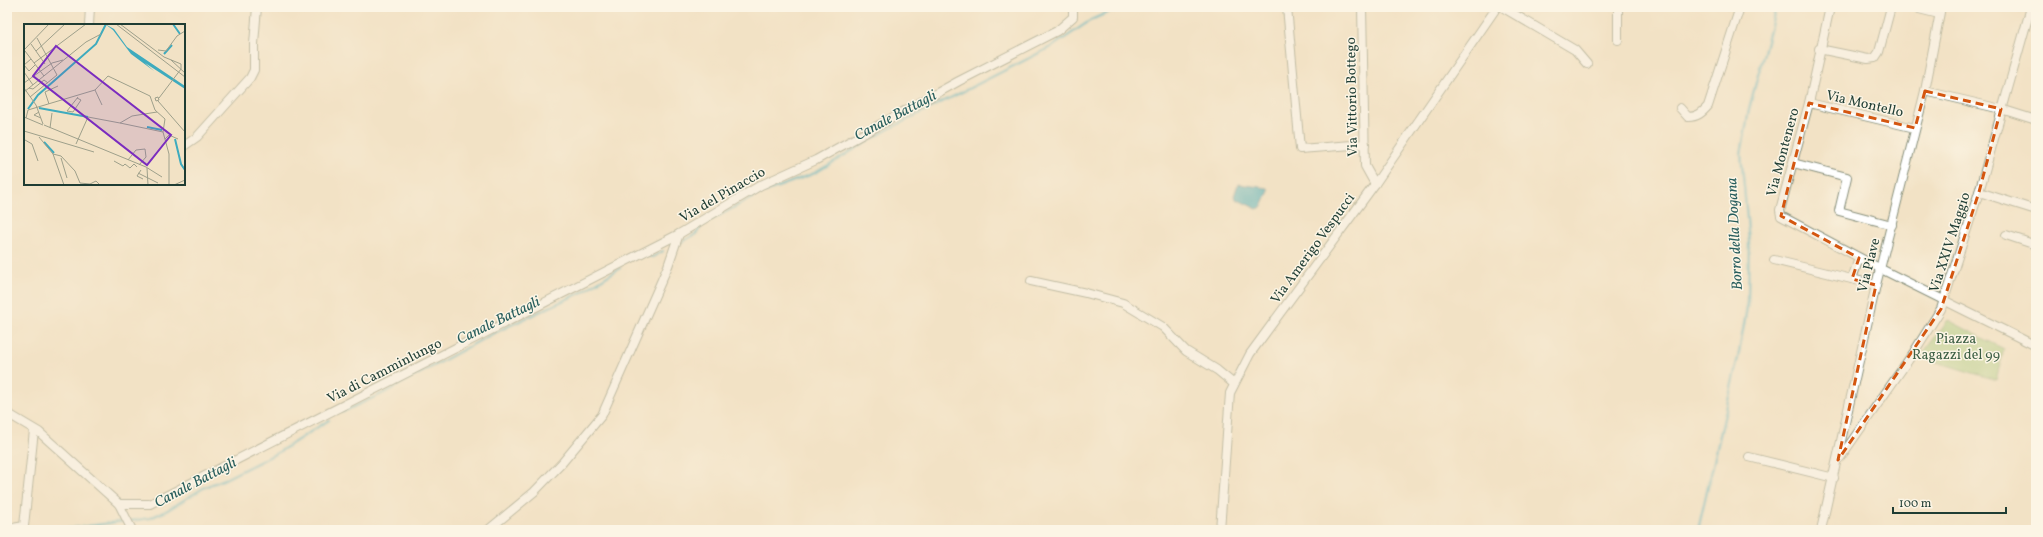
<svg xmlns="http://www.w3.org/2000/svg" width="2043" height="537" viewBox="0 0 2043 537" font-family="Vollkorn,serif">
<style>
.green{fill:#9cc977;stroke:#5e8356}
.water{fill:#3eabbe;stroke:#2e7479}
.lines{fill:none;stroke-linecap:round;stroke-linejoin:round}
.stream{stroke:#3eabbe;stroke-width:2.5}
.minor-casing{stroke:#88907c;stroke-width:10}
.minor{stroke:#fff;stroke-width:8}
.marked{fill:none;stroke:#d45610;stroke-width:3;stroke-dasharray:8 5;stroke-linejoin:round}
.labels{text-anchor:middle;stroke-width:3;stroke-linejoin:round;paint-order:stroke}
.street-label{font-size:14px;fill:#1f3d34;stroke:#fcf5e5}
.park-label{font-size:14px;fill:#3e6045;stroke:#fcf5e5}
.water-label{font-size:15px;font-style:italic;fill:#285e5d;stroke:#fcf5e5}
.inset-river{fill:none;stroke:#3eabbe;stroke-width:2}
.inset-road{fill:none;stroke:#9ea08b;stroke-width:1}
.view{fill:#7b2cbf;fill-opacity:0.15;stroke:#7b2cbf;stroke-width:2}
.inset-edge{fill:none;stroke:#1f3d34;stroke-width:2}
</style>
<rect width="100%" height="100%" fill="#fcf5e5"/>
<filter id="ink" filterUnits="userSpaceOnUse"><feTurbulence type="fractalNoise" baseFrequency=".025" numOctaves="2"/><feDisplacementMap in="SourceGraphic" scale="8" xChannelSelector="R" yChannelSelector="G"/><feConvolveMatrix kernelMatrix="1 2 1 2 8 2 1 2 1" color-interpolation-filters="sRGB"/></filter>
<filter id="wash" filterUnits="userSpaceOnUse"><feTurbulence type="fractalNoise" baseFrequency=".012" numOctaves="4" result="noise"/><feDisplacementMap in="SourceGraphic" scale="16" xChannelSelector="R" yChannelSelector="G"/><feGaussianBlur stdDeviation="0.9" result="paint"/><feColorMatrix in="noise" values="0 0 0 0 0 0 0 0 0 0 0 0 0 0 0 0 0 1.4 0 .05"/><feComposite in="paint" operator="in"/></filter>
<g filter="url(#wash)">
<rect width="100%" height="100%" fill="#f2e2c5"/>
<path class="green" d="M1948 320 2004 349 1996 380 1920 357Z"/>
<path class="water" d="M1238 184 1268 188 1269 191 1262 207 1257 209 1236 199 1234 196Z"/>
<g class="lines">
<g class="stream">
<path d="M682 242 696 234 702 225 759 194 815 173 887 130 1053 46 1091 20 1120 7"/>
<path d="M644 255 653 257 663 251"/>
<path d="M342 412 386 392 492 334 582 292 620 268"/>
<path d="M130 521 150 518 166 511 205 487 225 479 279 452 329 420"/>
<path d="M60 530 125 521"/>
<path d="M1698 530 1738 358 1748 302 1749 241 1741 154 1749 109 1776 7"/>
</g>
</g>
</g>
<g filter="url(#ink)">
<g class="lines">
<g class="minor-casing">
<g id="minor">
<path d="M1287 7 1300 149 1365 144"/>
<path d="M1362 7 1365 166 1375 184"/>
<path d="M1502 7 1575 50 1587 64"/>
<path d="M1830 7 1809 103 1780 210 1781 216 1881 269 2036 346"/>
<path d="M1911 7 1939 14"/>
<path d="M89 25 90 7"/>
<path d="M1618 40V7"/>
<path d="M1819 49 1868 59 1875 58 1879 52 1891 7"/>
<path d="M1925 91 2001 109 2036 120"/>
<path d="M1809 103 1915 128"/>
<path d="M1680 108 1688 117C1697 117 1702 113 1708 106L1740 7"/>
<path d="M184 146 197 137 250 78 254 70V44L257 7"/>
<path d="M1793 163 1847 177 1839 211 1892 225"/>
<path d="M1979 192 2036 210"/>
<path d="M2006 235 2036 245"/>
<path d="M1774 260 1876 285"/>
<path d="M1852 279 1859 258"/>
<path d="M1031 281 1086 293 1123 303 1163 327 1186 351 1217 370 1234 384"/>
<path d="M7 413 39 432 119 504 132 530"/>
<path d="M1749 457 1834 478"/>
<path d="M1840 458 1914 352 1941 309 1979 192 2031 7"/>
<path d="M119 504H150L679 234"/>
<path d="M7 529 24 526 34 430"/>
<path d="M488 530 534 492 562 463 602 415 668 266 679 234 761 185 816 160 959 81 1057 31 1073 17V7"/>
<path d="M1220 530 1230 393 1250 354 1375 184 1497 7"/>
<path d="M1821 530 1876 285 1925 91 1941 7"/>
</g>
</g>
<use href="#minor" class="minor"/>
</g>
</g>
<path d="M0 0H2043V537H0ZM1925 91 2001 109 1979 192 1941 309 1838 460 1876 285 1852 279 1859 258 1781 216 1809 103 1915 128Z" fill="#f2e2c5" fill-opacity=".55" fill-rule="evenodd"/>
<path class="marked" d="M1925 91 2001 109 1979 192 1941 309 1838 460 1876 285 1852 279 1859 258 1781 216 1809 103 1915 128Z"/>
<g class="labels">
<g class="street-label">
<text transform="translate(1351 97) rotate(-91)" y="5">Via Vittorio Bottego</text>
<text transform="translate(1865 103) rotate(13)" y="5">Via Montello</text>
<text transform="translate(1782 152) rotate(-75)" y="5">Via Montenero</text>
<text transform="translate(722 194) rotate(-30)" y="5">Via del Pinaccio</text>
<text transform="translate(1949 242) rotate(-72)" y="5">Via XXIV Maggio</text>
<text transform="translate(1312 248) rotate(-54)" y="5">Via Amerigo Vespucci</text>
<text transform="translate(1868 265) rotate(-76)" y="5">Via Piave</text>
<text transform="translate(384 370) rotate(-27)" y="5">Via di Camminlungo</text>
</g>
<g class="park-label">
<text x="1956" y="343">Piazza<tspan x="1956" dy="16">Ragazzi del 99</tspan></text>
</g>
<g class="water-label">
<text transform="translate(895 115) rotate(-28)" y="5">Canale Battagli</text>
<text transform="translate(1734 234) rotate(-93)" y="5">Borro della Dogana</text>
<text transform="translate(498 320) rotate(-26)" y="5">Canale Battagli</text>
<text transform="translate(195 482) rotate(-28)" y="5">Canale Battagli</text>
</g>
</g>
<g transform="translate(24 24)">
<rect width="161" height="161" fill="#f2e2c5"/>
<path d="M81 0 90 5 103 23 161 62V65L121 39 130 47 107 30 89 6Z" fill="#3eabbe"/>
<path class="inset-river" d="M149 0 156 10M140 30 148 21M15 84 64 93M4 85 14 71 72 20 82 0M123 103 138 106M151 115 157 140 161 146M20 118 30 129"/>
<path class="inset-road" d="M92 0 161 53M96 0 140 33 157 40V45L135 74M7 20 21 40M0 26 25 0M134 26 142 27 153 12 161 7M1 27 20 52M12 27 41 0M7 35 0 41 5 47 11 41M147 36 161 49M10 39 62 0M0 48 9 61M0 59 28 39 39 36M0 64 12 81 19 100M5 64 9 65 20 56 24 59M71 66 78 81M0 68 62 18 77 10M6 73 33 51 13 14M135 76 132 77 131 74 134 73 135 76M134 77 161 108M25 80 21 68 34 62M43 87 49 88 57 76 53 74M43 87 54 73M15 88 10 91 17 94M0 93 19 101M2 94 4 86 71 66 84 52 126 72 131 86 141 95 139 108 145 130V161M96 99 139 108M20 101 122 143 138 153M26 104 28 89M0 107 70 128M15 113 29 130 40 161M141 115 145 111 154 115M1 116 8 120 14 137M52 120 64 93 96 99 108 92 133 88M29 130 37 132 51 147 56 159 66 160 72 157 76 161M37 134 43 154M104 136 112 126 121 125 122 133 115 141M90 137 99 142 101 140 106 144 110 140 113 143M123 144 124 161M117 146 113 152 119 155M114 149 134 159M150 161 161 156"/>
<path class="view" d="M32 22 147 111 123 141 9 52Z"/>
<rect width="161" height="161" class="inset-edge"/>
</g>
<rect width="2043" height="537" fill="none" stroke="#fcf5e5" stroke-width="24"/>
<path d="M1893 507v6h113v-6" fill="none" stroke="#1f3d34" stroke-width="2"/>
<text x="1899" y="507" font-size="12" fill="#1f3d34" stroke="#fcf5e5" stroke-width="3" paint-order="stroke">100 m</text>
</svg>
